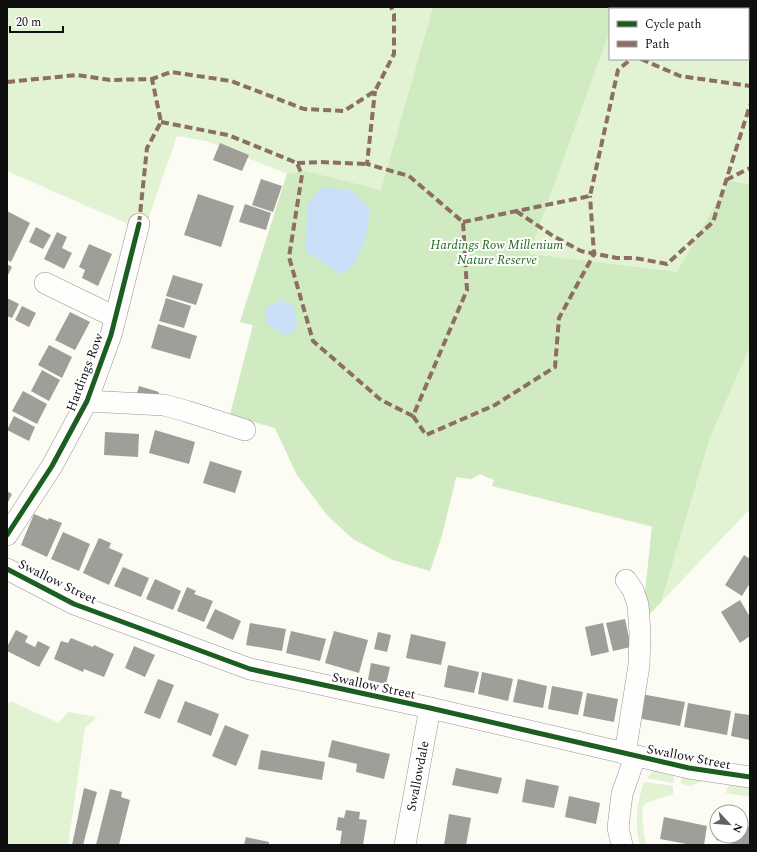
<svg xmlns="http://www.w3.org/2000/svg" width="757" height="852" viewBox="0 0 757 852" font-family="Spectral,serif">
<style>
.green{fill:#e1f3d3}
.forest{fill:#d0eac1}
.water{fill:#c9e0f8}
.building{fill:#a09e99}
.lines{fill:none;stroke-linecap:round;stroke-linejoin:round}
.minor-casing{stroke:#969592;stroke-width:22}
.minor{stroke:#fffefd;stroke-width:21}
.quiet{stroke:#8d6e63;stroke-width:4;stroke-dasharray:8 4;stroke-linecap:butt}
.cycleway-casing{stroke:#fff;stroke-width:8}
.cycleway{stroke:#1b5e20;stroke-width:5}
.labels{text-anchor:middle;stroke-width:4;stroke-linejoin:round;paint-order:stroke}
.park-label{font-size:13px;font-style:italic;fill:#206b1b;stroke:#fff}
.street-label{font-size:13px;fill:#0f0f0f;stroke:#fff}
</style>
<rect width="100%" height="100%" fill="#fcfbf4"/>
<g class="green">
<path d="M7 7H718L724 9H610V59H748V9H737L738 7H750V509L642 622 652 527 492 486 494 480 480 474 471 479 456 477 442 535 430 571 393 560 353 539 327 515 297 475 275 428 230 415 253 325 240 322 287 174 206 141 177 136 144 231 7 171V148L9 143 7 142Z"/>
<path d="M10 701 59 723 68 712 97 717 85 728 68 845H7V707Z"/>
<path d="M654 770H675L673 783 647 778Z"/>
<path d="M682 775 710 777 691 786 681 784Z"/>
<path d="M730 781 750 784V797L726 793Z"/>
<path d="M644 782 673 786V794C667 796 650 801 645 804 639 810 645 837 646 845H640C634 825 637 802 644 782Z"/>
</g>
<path class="forest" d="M433 7H618V9H610V30L529 254 677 272 729 181 750 184V346L710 437 661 602 642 622 652 526 492 486 494 480 480 474 471 479 456 477 442 535 430 571 393 560 353 539 327 515 297 475 275 428 230 415 253 325 240 322 287 174 305 171 381 190Z"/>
<g class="water">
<path d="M322 187 351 190 370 210 365 240 354 264 341 275 305 251 308 203Z"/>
<path d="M281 300 294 306 297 327 287 336 265 323V309Z"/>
</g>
<g class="building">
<path d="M220 143 249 155 242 171 213 160Z"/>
<path d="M261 179 282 186 273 212 252 205Z"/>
<path d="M198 194 234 206 221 247 184 235Z"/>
<path d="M245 204 271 213 266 230 239 222Z"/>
<path d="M7 211 30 223 11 262 7 260Z"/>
<path d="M36 227 51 235 43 249 29 242Z"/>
<path d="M57 232 67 237 62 248 72 253 64 269 44 259Z"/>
<path d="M89 244 112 254 98 286 82 278 85 270 79 267Z"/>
<path d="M7 264 12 267 7 277Z"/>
<path d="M173 275 203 284 196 305 166 296Z"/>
<path d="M7 298 19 304 12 318 7 316Z"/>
<path d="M166 298 191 306 184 328 159 321Z"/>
<path d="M22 306 36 313 29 327 15 320Z"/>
<path d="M70 312 90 322 75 350 55 340Z"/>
<path d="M158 324 197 336 190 359 151 348Z"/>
<path d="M49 345 72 357 62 378 38 365Z"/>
<path d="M42 370 60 380 49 401 31 391Z"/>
<path d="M139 386 159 392 155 403 136 397Z"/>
<path d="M23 391 47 404 37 424 12 411Z"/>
<path d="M14 416 35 427 29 441 7 430Z"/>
<path d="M155 430 195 442 189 464 149 453Z"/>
<path d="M105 432 139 434 138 457 104 455Z"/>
<path d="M210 461 242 471 235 493 203 483Z"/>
<path d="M7 491 12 494 7 504Z"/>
<path d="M34 514 48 520 49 518 62 523 47 557 21 545Z"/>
<path d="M63 532 90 544 79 571 51 559Z"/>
<path d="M99 538 111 543 109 548 123 554 109 585 83 573Z"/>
<path d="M744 555 750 559V583L742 596 725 585Z"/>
<path d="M123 567 149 578 141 597 114 586Z"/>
<path d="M155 579 181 591 173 610 146 599Z"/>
<path d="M187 587 196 591 194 594 213 601 204 622 177 611Z"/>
<path d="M740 600 750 617V636L740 643 721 612Z"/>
<path d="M215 609 241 621 233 640 206 628Z"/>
<path d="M625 619 631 647 613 651 606 623Z"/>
<path d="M250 623 286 629 282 651 246 645Z"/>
<path d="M603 623 609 652 591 656 585 627Z"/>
<path d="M16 630 28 636 25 642 35 647 38 641 50 647 39 667 7 651V647Z"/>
<path d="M291 631 326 639 320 661 286 653Z"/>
<path d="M334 631 368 640 359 673 325 663Z"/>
<path d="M378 632 391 635 387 652 374 649Z"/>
<path d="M411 634 446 642 441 665 406 658Z"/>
<path d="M71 638 93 647 94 645 114 654 104 677 84 669 83 672 54 659 61 641 68 643Z"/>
<path d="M134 646 155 655 145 677 125 668Z"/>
<path d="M371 663 390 667 386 684 368 680Z"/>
<path d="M448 665 479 672 474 693 444 687Z"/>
<path d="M482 672 513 679 508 701 478 694Z"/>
<path d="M158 679 174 685 160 719 144 713Z"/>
<path d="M518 679 547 686 543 708 513 702Z"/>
<path d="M552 686 583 692 578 715 548 709Z"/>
<path d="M587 693 618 699 614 722 583 716Z"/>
<path d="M641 694 685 702 680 726 637 718Z"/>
<path d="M185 701 219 714 211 736 177 722Z"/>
<path d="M688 703 731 711 727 735 684 727Z"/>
<path d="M735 713 750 715V740L731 736Z"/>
<path d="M225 725 249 735 236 766 212 756Z"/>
<path d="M332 740 390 754 384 779 356 772 357 764 328 757Z"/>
<path d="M261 750 325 762 322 780 258 769Z"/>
<path d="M456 768 502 778 498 794 452 785Z"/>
<path d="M526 779 559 786 554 808 522 802Z"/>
<path d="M84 788 97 792 83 845H72Z"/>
<path d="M110 789 122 792 121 797 130 800 119 845H96Z"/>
<path d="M569 796 600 803 596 824 565 817Z"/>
<path d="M346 810 360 812 359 819 367 820 363 845H347L340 844 342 831 336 830 338 817 344 818Z"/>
<path d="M449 814 471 818 466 845H444Z"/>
<path d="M664 817 707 826 704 845H692L660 839Z"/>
<path d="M741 825 750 827V839L749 845H738L716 840 717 836H741Z"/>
<path d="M246 837 269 842V845H244Z"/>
</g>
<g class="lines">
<g class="minor-casing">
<g id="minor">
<path d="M45 283 115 317"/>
<path d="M87 401 164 405 186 411 245 430"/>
<path d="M7 535 52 466 87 401 111 335 139 224"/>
<path d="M7 569 74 604 250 669 430 708 689 768 750 777"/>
<path d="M625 754 639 665 640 633 638 605 633 590 626 580"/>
<path d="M405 845 430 708"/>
<path d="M622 845 618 828 622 794 635 757"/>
</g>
</g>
<use href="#minor" class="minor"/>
<g class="quiet">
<path d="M641 59 680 76 750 86"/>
<path d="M7 82 77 75 110 80 152 79 171 72 231 81 304 109 344 111 375 91 394 54V14L391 7"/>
<path d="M161 122 228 135 297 163 302 175 289 257 313 341 381 400 413 416 467 290 463 222 409 176 367 164 375 91"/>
<path d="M297 163 320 162 367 164"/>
<path d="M726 180 750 168"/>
<path d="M516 211 553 236 581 251 617 258H635L667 264 713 222 750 105"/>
<path d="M463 222 590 196 618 70 631 59"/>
<path d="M139 224 147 148 161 122 152 79"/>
<path d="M413 416 426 435 495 405 555 367 559 318 594 254 590 196"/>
</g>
<g class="cycleway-casing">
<g id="cycleway">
<path d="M7 535 52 466 87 401 111 335 139 224"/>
<path d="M7 569 74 604 250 669 430 708 689 768 750 777"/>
</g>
</g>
<use href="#cycleway" class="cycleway"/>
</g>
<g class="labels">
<g class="park-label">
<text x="497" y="249">Hardings Row Millenium<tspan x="497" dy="15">Nature Reserve</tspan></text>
</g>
<g class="street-label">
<text transform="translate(84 372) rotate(-69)" y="5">Hardings Row</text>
<text transform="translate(58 581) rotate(26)" y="5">Swallow Street</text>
<text transform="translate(374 685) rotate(12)" y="5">Swallow Street</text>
<text transform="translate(689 756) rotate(11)" y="5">Swallow Street</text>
<text transform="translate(417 776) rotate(-79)" y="5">Swallowdale</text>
</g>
</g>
<rect width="757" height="852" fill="none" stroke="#0f0f0f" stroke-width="16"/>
<rect x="609" y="8" width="140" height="52" fill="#ffffff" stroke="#9f9f9f"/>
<rect x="617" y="21" width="20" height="6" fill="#1b5e20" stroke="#9f9f9f"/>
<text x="645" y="28" font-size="12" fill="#0f0f0f">Cycle path</text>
<rect x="617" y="41" width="20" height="6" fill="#8d6e63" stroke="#9f9f9f"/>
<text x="645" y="48" font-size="12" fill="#0f0f0f">Path</text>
<g transform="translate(729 824) rotate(116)"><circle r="19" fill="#ffffff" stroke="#9f9f9f"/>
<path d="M0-3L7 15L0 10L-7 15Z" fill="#62625f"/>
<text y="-6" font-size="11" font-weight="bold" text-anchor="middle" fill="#0f0f0f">N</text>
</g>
<path d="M10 26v6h53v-6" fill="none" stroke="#0f0f0f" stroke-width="2"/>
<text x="16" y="26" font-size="12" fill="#0f0f0f" stroke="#ffffff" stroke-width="3" paint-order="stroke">20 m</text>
</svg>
